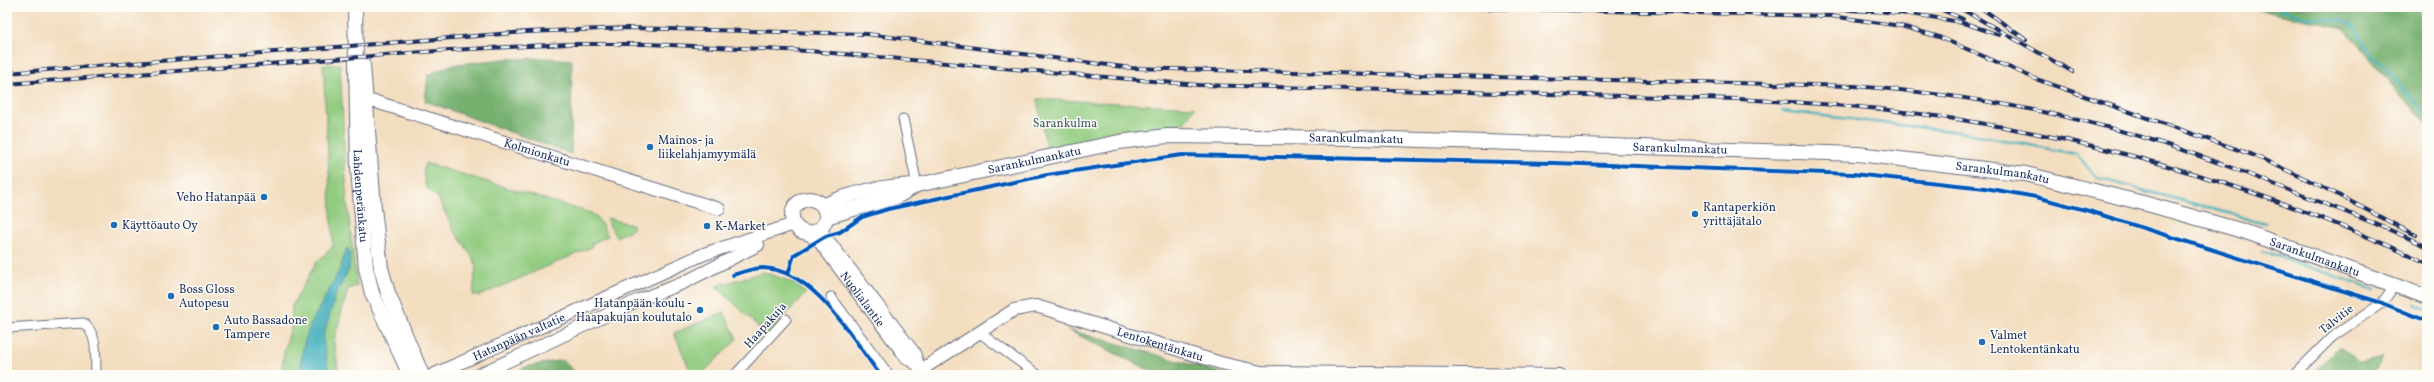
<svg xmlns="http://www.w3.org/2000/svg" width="2434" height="382" viewBox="0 0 2434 382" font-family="Vollkorn,serif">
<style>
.green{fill:#93cc80;stroke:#577e6f}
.forest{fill:#76b06e;stroke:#487066}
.water{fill:#3faebb;stroke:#2d6e8c}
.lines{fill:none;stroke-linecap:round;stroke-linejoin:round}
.stream{stroke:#3faebb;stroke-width:2.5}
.street-casing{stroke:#676c80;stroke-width:11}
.secondary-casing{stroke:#676c80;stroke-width:14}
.primary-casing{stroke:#676c80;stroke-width:16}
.street{stroke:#fff;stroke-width:9}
.secondary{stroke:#fff;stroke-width:12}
.primary{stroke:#fff;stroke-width:14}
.rail-casing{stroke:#1b2f5e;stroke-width:4}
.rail{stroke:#fdfcf7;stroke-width:2.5;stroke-dasharray:8;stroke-linecap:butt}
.cycleway-casing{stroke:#fdfcf7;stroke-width:6}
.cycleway{stroke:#0057b8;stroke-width:4}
.poi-dot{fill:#1f6fb2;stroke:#fdfcf7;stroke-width:1.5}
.labels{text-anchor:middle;stroke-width:3;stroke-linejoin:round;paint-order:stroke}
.park-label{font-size:12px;fill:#3f5e68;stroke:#fdfcf7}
.street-label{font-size:12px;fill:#1b2f5e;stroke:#fdfcf7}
.poi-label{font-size:12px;fill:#1b2f5e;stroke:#fdfcf7;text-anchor:start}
</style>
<rect width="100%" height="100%" fill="#fdfcf7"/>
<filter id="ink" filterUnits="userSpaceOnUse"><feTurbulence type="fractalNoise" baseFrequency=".025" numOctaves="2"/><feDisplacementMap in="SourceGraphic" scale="8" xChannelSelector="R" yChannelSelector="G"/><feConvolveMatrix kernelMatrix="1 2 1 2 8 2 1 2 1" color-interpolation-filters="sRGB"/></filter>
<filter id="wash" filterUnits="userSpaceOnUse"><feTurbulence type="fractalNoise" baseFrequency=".012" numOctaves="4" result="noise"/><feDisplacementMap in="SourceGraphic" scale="16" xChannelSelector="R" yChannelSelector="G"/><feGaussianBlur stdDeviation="0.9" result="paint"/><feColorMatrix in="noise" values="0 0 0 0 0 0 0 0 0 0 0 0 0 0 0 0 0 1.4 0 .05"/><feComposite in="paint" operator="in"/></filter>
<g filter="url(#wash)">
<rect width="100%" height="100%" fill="#f3ddbf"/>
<g class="green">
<path d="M340 64 347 202 357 286 348 289 334 340 339 375H281L284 351 291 328 292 306 316 263 333 246 323 65Z"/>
<path d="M1037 99 1195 107 1184 123 1047 150Z"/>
<path d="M425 163 591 213 597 217 608 236 591 244 592 247 479 296 473 295 476 265 468 250 454 231 438 198 426 187 423 173Z"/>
<path d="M608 218 633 225V229L616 237 606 219Z"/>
<path d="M764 272 794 283 806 293 767 335 716 286Z"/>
<path d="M724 312 737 339 701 375H692L674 333Z"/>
</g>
<g class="forest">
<path d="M2244 7H2427V126L2344 28Z"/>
<path d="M547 58 572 60 571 154 425 101 428 75 451 65 503 59Z"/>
<path d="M1066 329 1228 375H1159Z"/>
<path d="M2339 347 2360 362 2382 357 2372 375H2310Z"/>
<path d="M562 360 578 375H509L525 367Z"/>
</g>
<path class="water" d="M347 248 350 253 349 269 336 294 323 337 329 375H302C296 337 324 303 339 271 343 264 343 255 347 248Z"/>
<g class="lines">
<g class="stream">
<path d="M2237 7H2274L2283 10"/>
<path d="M2283 7V10L2305 17 2340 20 2354 26 2370 54 2386 68 2427 116"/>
<path d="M1782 111 1967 133 2076 154 2098 178 2265 223"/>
<path d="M2263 251 2375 290"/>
<path d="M2415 304 2427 309"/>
</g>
</g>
</g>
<g filter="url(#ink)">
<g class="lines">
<g class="street-casing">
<g id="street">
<path d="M903 119 917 185"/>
<path d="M831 297 889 375"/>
<path d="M7 328 83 323C99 334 95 358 96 375"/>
<path d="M980 333 1038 375"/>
<path d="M735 375 786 319"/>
<path d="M2294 375 2332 337 2382 303 2395 285"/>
</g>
</g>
<g class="secondary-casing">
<g id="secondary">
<path id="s1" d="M357 100 376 102 719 209"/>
<path d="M820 230 914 353 918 365"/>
<path id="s2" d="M807 233 819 241 906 357 918 365 925 375"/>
<path id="s3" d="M921 370 1014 310 1036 306 1221 363 1261 372 1559 375"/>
<path id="s4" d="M433 375 704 254 794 224"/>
<path d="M478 375 639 300 683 283 758 245"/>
</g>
</g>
<g class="primary-casing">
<g id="primary">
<path id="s5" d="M355 7 358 169 366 268 372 293 410 375"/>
<path d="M363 65 374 208 381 268 388 293 422 375"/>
<circle cx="809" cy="216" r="17"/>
<path id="s6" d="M823 206C852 192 885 186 917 185L1119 142 1167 136 1360 138 1858 154 2026 174 2147 204 2243 231 2427 297"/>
<path d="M826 217 898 196 915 186"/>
</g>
</g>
<use href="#street" class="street"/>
<use href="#secondary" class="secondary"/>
<use href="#primary" class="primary"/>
<g class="rail-casing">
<g id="rail">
<path d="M1432 7 1831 16 1901 26 1939 37 2036 79 2253 155 2317 184 2415 235"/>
<path d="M1714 7C1802 11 1890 4 1975 26"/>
<path d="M1935 7 1963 19"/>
<path d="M1958 7 2073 72"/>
<path d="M1980 7 2026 40"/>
<path d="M1970 25 1999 35"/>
<path d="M7 73 526 32 628 28 867 34 1131 68 1854 86C1951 93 2049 109 2142 137 2198 154 2251 175 2304 196 2346 212 2387 227 2427 247"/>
<path d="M7 84 450 50 568 44H647L809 51 1198 85 1738 99C1788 102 1838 104 1888 110 2075 131 2256 184 2427 263"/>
</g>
</g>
<use href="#rail" class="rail"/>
<g class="cycleway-casing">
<g id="cycleway">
<path d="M788 274 794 255 826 236 840 232 862 217 888 209 1047 175 1182 155 1554 163 1853 174 1985 188 2036 197 2089 211 2382 303 2427 321"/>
<path d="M733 275C743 272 753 268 763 268 815 270 852 338 880 375"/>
</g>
</g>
<use href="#cycleway" class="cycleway"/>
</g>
</g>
<g class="poi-dot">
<circle cx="650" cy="147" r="4"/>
<circle cx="264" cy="197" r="4"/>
<circle cx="1695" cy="214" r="4"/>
<circle cx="114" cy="225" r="4"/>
<circle cx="707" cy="226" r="4"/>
<circle cx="171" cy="296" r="4"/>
<circle cx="700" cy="310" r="4"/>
<circle cx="216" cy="327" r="4"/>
<circle cx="1982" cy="342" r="4"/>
</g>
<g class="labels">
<g class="park-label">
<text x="1065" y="127">Sarankulma</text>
</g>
<g class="street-label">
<text dy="4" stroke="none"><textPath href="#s6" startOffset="541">Sarankulmankatu</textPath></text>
<text dy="4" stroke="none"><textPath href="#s6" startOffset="865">Sarankulmankatu</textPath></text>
<text dy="4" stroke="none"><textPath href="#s1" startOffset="188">Kolmionkatu</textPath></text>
<text dy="4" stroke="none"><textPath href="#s6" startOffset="217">Sarankulmankatu</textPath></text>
<text dy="4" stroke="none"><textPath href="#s6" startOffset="1189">Sarankulmankatu</textPath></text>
<text dy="4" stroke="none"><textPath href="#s5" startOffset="189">Lahdenperänkatu</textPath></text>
<text dy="4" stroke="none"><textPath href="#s6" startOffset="1513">Sarankulmankatu</textPath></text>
<text dy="4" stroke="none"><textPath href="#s2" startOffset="87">Nuolialantie</textPath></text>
<text transform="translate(2336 319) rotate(-38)" y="4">Talvitie</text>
<text transform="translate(765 325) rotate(-48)" y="4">Haapakuja</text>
<text dy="4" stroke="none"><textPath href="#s4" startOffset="94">Hatanpään valtatie</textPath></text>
<text dy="4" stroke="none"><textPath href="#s3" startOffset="263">Lentokentänkatu</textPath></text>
</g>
<g class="poi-label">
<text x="658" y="144">Mainos- ja<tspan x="658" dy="14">liikelahjamyymälä</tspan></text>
<text x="256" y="201" text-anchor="end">Veho Hatanpää</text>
<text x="1703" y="211">Rantaperkiön<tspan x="1703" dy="14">yrittäjätalo</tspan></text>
<text x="122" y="229">Käyttöauto Oy</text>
<text x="715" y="230">K-Market</text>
<text x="179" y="293">Boss Gloss<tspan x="179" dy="14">Autopesu</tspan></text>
<text x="692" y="307" text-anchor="end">Hatanpään koulu -<tspan x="692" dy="14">Haapakujan koulutalo</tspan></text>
<text x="224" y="324">Auto Bassadone<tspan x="224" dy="14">Tampere</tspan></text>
<text x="1990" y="339">Valmet<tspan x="1990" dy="14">Lentokentänkatu</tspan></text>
</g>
</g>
<rect width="2434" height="382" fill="none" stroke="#fdfcf7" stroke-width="24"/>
</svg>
